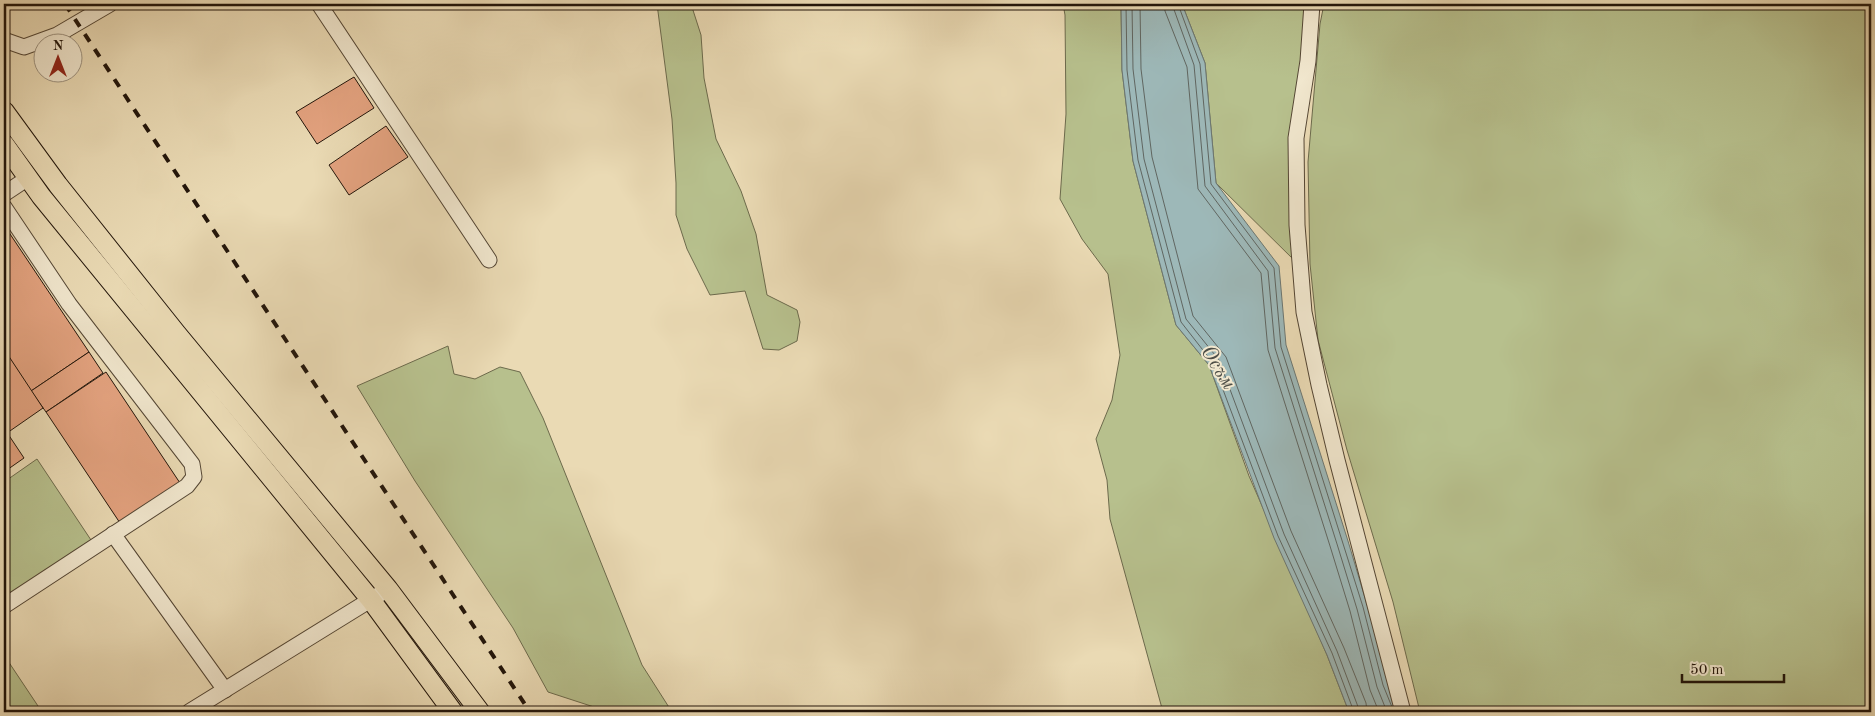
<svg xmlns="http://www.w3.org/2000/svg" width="1875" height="716" viewBox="0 0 1875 716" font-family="'Old Standard TT',serif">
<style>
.green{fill:#b7c08d;stroke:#6c6a4c}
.water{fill:#9db8b8;stroke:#6c7772}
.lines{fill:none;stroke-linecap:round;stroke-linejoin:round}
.shore{stroke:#606661;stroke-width:1}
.building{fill:#e3a27f;stroke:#22150a}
.minor-casing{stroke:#544634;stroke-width:17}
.major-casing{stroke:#22150a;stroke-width:21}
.minor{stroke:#f1e7ce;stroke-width:15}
.major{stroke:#eadab4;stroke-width:19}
.rail{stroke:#22150a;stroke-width:4;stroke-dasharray:9 9;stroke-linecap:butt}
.labels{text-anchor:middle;stroke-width:4;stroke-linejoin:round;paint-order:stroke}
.water-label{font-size:21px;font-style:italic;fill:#4d4e47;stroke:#f1e7ce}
</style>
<rect width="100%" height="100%" fill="#eadab4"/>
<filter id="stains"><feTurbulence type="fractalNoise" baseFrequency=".004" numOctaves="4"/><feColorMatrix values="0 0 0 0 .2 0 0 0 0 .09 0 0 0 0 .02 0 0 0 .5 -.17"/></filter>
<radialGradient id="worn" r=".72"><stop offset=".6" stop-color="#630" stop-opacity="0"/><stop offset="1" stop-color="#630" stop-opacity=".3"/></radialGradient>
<g class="green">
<path d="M657 4H691L701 35 704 78 716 139 741 191 756 234 767 295 797 310 800 322 797 341 779 350 763 349 745 291 710 295 687 249 676 215V183L672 119Z"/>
<path d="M1063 4H1121L1122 70 1133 161 1176 325 1209 365 1249 476 1327 655 1349 712H1163L1110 519 1107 480 1096 439 1112 400 1120 355 1108 274 1082 239 1060 199 1066 114 1065 15Z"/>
<path d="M1182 4H1311L1296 262 1216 183 1205 63Z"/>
<path d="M1324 4H1871V712H1420L1393 602 1347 450 1318 340 1310 264 1308 162 1320 24Z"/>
<path d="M448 346 454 374 475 379 500 367 520 372 543 418 642 665 672 712H603L594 707 548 692 513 628 415 481 357 386Z"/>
<path d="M37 459 91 540 4 601V482Z"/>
<path d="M4 655 42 712H4Z"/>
</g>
<path class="water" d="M1121 4H1182L1205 63 1216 183 1279 266 1286 345 1348 541 1399 712H1349L1327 655 1274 538 1209 365 1176 325 1133 161 1122 70Z"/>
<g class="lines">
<g class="shore">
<path d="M1126 4 1127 70 1138 160 1181 322 1213 363 1278 536 1332 653 1354 712"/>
<path d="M1132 4 1133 69 1144 159 1186 319 1219 360 1284 534 1337 651 1360 712"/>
<path d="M1140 4 1141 69 1152 157 1193 316 1226 357 1291 531 1344 648 1366 703 1367 712"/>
<path d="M1164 4 1165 11 1187 67 1198 189 1261 273 1268 350 1330 546 1350 611 1370 690 1379 712"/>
<path d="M1172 4 1194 65 1205 186 1268 271 1275 348 1337 544 1357 609 1377 687 1387 712"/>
<path d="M1178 4 1200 64 1211 184 1274 268 1281 347 1363 607 1383 685 1394 712"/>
</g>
</g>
<g class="building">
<path d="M354 77 374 108 317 144 296 112Z"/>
<path d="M386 126 408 157 349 195 329 165Z"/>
<path d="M4 225 89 352 31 391 4 350Z"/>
<path d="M89 352 103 373 46 412 31 391Z"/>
<path d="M8 355 43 408 7 433 4 428V358Z"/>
<path d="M106 372 180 483 120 523 46 412Z"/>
<path d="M4 428 24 458 4 472Z"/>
</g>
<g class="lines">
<g class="minor-casing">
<g id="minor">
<path d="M319 4 489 260"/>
<path d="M1312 4 1308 61 1296 138 1297 225 1304 312 1319 385 1337 460 1403 712"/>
<path d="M4 40 24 47 57 35 110 4"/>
<path d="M4 194 28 178"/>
<path d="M4 207 69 304 192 464 194 477 187 486 4 606"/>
<path d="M113 534 225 690"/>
<path d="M189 712 388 589"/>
</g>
</g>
<g class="major-casing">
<g id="major">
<path d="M4 111 58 185 176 333 388 589 480 712"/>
<path d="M4 144 41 196 371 600 453 712"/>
</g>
</g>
<use href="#minor" class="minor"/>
<use href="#major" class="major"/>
<path class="rail" d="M65 4 530 712"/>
</g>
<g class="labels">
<g class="water-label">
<text transform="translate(1219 367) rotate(58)" y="7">Осъм</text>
</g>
</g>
<rect width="1875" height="716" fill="none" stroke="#eadab4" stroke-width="20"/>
<rect x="5" y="5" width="1865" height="706" fill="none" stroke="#22150a" stroke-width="2.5"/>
<rect x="10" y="10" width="1855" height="696" fill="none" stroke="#22150a"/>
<g transform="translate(58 58)"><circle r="24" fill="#f1e7ce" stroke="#9e9380"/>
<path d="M0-4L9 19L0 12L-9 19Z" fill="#8f2418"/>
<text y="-8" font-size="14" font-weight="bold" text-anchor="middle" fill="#22150a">N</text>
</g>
<path d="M1682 674v8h102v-8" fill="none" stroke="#22150a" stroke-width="2.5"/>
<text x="1690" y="674" font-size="15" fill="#22150a" stroke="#f1e7ce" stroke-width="4" paint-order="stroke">50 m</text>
<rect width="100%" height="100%" filter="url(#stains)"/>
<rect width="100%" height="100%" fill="url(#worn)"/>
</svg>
